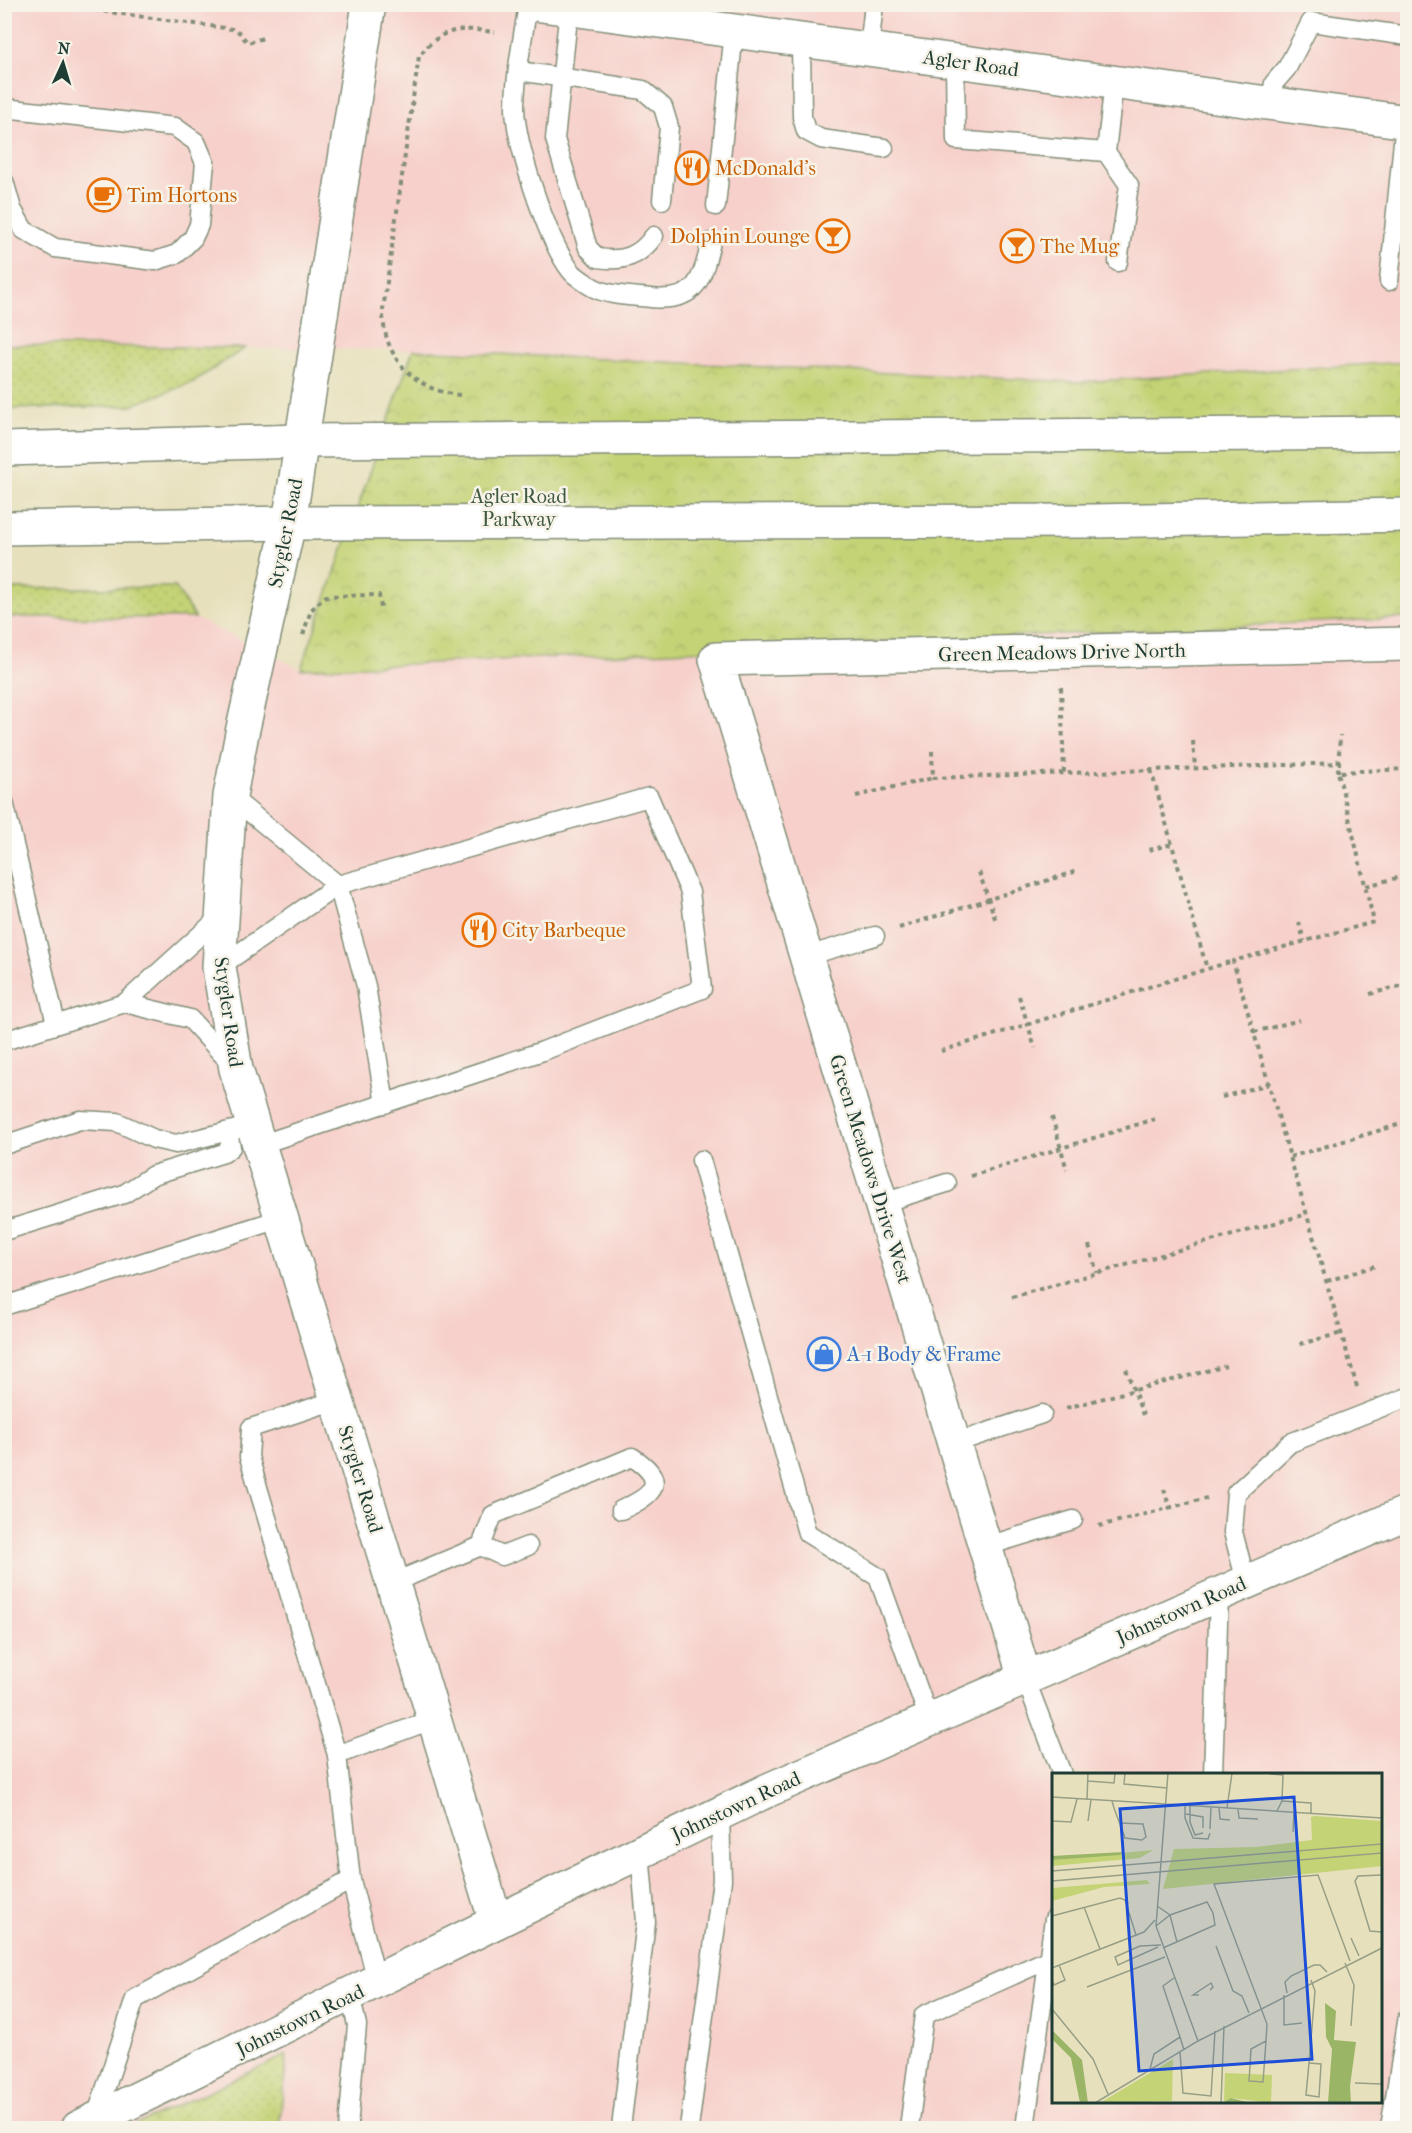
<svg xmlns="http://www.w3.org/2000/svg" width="1412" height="2133" viewBox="0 0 1412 2133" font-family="'IM FELL French Canon',serif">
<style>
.built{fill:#f7d0cb;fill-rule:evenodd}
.grass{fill:url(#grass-dots);stroke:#728855;stroke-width:1.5}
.park{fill:url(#park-crowns);stroke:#728855;stroke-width:1.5}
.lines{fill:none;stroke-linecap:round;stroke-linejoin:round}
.service-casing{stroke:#838e78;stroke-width:21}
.minor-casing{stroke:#838e78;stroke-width:36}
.tertiary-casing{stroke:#838e78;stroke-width:36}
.secondary-casing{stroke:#838e78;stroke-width:36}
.trunk-casing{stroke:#838e78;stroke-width:36}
.motorway-casing{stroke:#838e78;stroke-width:36}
.path{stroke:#838e78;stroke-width:4;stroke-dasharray:4.5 4.5;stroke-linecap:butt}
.service{stroke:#fff;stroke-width:18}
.minor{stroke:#fff;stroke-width:33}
.tertiary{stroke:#fff;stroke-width:33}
.secondary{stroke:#fff;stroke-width:33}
.trunk{stroke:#fff;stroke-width:33}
.motorway{stroke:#fff;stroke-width:33}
.labels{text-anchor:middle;stroke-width:5;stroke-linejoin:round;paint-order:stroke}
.street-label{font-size:20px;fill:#1f3d34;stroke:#f7f3e8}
.food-label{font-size:20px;fill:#c56008;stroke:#f7f3e8;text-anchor:start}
.park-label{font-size:20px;fill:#405b41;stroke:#f7f3e8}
.shop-label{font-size:20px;fill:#366cbe;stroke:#f7f3e8;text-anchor:start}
.inset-road{fill:none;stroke:#979f86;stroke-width:1.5}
.view{fill:#1d4ed8;fill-opacity:0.15;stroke:#1d4ed8;stroke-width:3}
.inset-edge{fill:none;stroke:#1f3d34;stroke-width:3}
</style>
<defs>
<pattern id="grass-dots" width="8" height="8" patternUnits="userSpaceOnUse" patternTransform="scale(1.5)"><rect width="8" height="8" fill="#c4d376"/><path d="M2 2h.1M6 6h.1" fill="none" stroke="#a8b667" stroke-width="1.8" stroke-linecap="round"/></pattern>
<pattern id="park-crowns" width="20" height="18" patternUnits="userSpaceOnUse" patternTransform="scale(1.5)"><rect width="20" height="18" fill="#c4d376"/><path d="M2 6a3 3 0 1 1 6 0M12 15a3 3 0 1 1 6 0" fill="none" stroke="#a8b667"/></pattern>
</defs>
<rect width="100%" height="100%" fill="#f7f3e8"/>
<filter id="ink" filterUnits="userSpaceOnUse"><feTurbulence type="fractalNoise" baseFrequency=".0167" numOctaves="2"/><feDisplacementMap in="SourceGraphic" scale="12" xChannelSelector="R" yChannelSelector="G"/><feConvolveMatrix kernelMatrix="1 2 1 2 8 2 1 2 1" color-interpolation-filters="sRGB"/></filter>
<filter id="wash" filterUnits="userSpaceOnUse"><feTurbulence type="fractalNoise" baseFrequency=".008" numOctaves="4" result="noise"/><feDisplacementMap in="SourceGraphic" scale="24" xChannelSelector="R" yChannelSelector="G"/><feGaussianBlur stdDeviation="1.35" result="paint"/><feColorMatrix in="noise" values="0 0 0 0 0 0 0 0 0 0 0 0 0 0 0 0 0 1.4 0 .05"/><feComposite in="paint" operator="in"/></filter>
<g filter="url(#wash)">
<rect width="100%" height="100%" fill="#e7e0bc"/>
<g class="built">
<path d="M5 5H1407V362L1078 382 413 350 5 345Z"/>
<path d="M5 617 195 618 301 669 1407 618V2128H279L286 2055 128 2128H5ZM1054 1774H1380V2102H1054Z"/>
</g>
<g class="grass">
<path d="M5 345 245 348 193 382 130 406 5 409Z"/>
<path d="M175 587 195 618 5 617V589Z"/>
<path d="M287 2055 279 2128H128Z"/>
</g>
<path class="park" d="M413 350 1078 382 1407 362V618L301 669Z"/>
</g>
<g filter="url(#ink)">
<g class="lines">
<g class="service-casing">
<g id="service">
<path d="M528 4C523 38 515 74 515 108 516 146 548 242 571 271 575 276 583 281 589 285 605 296 631 296 651 298 697 303 702 279 711 242"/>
<path d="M569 9 555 139 588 248 598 258C623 262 639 257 654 236"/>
<path d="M801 40 802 117 806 131 821 139 884 148"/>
<path d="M869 49 874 4"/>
<path d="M955 60 956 140 1106 152"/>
<path d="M519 71 643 90 663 107 669 127 662 200"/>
<path d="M1114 82 1106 152 1129 185 1118 262"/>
<path d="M1270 103 1274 83 1287 68 1311 22 1408 36"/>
<path d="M4 108 175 127 196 142 205 163 199 225 193 238 177 254 155 261 55 248 24 230 12 209 4 181"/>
<path d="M716 206 734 31"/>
<path d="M1389 281 1405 122"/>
<path d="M230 796 338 885 366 986 385 1104"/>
<path d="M4 802 56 1024"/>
<path d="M807 956 875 936"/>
<path d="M219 967 338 885 649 797 690 892 702 989 543 1051 259 1145"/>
<path d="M125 1003 190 1019 233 1066"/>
<path d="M4 1041 125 1003 220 917"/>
<path d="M4 1145 80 1120 117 1122 154 1139 176 1144 254 1125"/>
<path d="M701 1160 807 1533 878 1577 929 1719"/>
<path d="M882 1203 947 1183"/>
<path d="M4 1231 124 1194 153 1175 224 1153 231 1147 228 1132"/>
<path d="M4 1306 280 1219"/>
<path d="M336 1400 251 1428 249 1457 337 1755 351 1880"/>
<path d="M955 1443 1042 1414"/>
<path d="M528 1546 502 1556 481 1546 493 1515 632 1457C670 1481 653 1496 621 1510"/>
<path d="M987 1546 1073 1520"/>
<path d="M1246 1582 1233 1532 1236 1493 1290 1443 1408 1397"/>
<path d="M392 1583 481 1546"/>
<path d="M1025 1678 1062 1774"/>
<path d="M337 1755 434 1719"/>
<path d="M1213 1774 1219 1594"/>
<path d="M95 2120 135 1999 351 1880 377 1981"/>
<path d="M348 2128 357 2025 350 1995"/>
<path d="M621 2128 646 1922 640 1852"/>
<path d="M689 2128 722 1880 720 1814"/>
<path d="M909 2128 924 2015 1047 1960"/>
<path d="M1025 2128 1054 1919"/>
<path d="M1390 2128 1408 2016"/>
</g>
</g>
<g class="minor-casing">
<g id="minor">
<path d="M534 4 1408 122"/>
<path d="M1025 1678 716 659 1408 644"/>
</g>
</g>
<g class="tertiary-casing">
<path id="tertiary" d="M496 1922 766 1791 1408 1512"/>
</g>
<g class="secondary-casing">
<path id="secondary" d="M78 2128 496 1922 236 1069 219 967 230 796 242 733 289 523 369 4"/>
</g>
<g class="trunk-casing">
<g id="trunk">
<path d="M301 441 1408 433"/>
<path d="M289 523 1092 521 1408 515"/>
</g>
</g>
<g class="motorway-casing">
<g id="motorway">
<path d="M4 449 301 441"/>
<path d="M4 528 289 523"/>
</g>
</g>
<g class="path">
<path d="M50 4 232 29 239 32 248 43 263 38"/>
<path d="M460 395C414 391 382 356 383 310L419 56C443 26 460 28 495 32"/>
<path d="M303 635 311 610 326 596 379 595 381 608"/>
<path d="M1061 687 1064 773"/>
<path d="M1193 741 1195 768"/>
<path d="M932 751 933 778 1341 763"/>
<path d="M1151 770 1207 969"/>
<path d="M1338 772 1340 735"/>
<path d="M856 796 933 778"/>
<path d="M1149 850 1172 844"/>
<path d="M979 872 996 921"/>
<path d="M1366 886 1408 875"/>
<path d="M1299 922 1304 941"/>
<path d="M899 928 1077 871"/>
<path d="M1370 994 1408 984"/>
<path d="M1019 996 1035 1048"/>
<path d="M1254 1032 1300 1020"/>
<path d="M941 1051 1233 961"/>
<path d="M1222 1097 1269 1084"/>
<path d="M1052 1117 1067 1170"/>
<path d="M1290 1157 1408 1122"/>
<path d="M971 1176 1155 1119"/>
<path d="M1089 1245 1097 1273"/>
<path d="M1327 1281 1375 1266"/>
<path d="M1012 1297 1307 1214"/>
<path d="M1300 1344 1342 1333"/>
<path d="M1126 1369 1143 1415"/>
<path d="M1357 1387 1233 961 1374 922 1338 772 1408 769"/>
<path d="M1066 1408 1226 1366"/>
<path d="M1164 1489 1170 1509"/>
<path d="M1099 1526 1207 1498"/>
</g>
<use href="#service" class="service"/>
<use href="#minor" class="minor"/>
<use href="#tertiary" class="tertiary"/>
<use href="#secondary" class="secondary"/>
<use href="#trunk" class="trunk"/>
<use href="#motorway" class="motorway"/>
</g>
</g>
<defs>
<g id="restaurant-ring" transform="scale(1.725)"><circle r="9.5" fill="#f7f3e8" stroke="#e8710a" stroke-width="1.5"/><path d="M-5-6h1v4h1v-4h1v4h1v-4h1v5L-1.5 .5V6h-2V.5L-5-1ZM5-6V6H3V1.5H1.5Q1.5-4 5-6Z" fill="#e8710a"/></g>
<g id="cafe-ring" transform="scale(1.725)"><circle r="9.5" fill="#f7f3e8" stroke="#e8710a" stroke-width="1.5"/><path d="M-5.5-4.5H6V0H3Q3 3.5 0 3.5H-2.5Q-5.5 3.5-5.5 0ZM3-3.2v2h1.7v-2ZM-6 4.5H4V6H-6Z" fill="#e8710a"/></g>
<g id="bar-ring" transform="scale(1.725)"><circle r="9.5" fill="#f7f3e8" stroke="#e8710a" stroke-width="1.5"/><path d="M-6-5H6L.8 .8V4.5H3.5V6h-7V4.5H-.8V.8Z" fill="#e8710a"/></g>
<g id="shop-ring" transform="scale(1.725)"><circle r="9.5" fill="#f7f3e8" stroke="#3f7fe0" stroke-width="1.5"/><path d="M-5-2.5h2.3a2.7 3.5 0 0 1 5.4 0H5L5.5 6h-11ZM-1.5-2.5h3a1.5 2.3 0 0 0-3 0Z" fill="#3f7fe0"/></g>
</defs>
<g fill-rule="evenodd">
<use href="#restaurant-ring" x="692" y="168"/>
<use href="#cafe-ring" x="104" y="195"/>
<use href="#bar-ring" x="833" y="236"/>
<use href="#bar-ring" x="1017" y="246"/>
<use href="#restaurant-ring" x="479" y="930"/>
<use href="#shop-ring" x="824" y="1354"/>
</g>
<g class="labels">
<g class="street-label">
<text transform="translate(971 63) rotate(8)" y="7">Agler Road</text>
<text transform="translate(285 533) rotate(-79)" y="7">Stygler Road</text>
<text transform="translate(1062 652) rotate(-1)" y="7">Green Meadows Drive North</text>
<text transform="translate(229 1012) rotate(82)" y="7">Stygler Road</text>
<text transform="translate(871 1169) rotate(73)" y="7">Green Meadows Drive West</text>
<text transform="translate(361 1479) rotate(73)" y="7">Stygler Road</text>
<text transform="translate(1181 1610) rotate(-24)" y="7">Johnstown Road</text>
<text transform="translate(736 1806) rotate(-25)" y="7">Johnstown Road</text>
<text transform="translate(300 2020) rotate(-26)" y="7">Johnstown Road</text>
</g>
<g class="food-label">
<text x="715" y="175">McDonald's</text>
<text x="127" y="202">Tim Hortons</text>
<text x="810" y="243" text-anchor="end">Dolphin Lounge</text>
<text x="1040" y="253">The Mug</text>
<text x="502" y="937">City Barbeque</text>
</g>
<g class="park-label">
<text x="519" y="503">Agler Road<tspan x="519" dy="23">Parkway</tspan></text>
</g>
<g class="shop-label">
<text x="847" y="1361">A-1 Body &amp; Frame</text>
</g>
</g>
<g transform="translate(1052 1773)">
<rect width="330" height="330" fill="#e7e0bc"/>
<path d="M101 77 88 85 0 93V87ZM95 107 98 111 52 114 0 128V115ZM121 286 120 328 48 330ZM173 300 220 302 219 330 180 325 172 329Z" fill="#c4d376"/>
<path d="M71 79 68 82 0 87V83ZM273 230 284 238 282 267 304 269 298 313 299 330H276L280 276 274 264ZM0 257 30 287 36 330H28L19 285 0 266ZM179 325 199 330H63L172 329Z" fill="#9bb567"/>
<path d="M263 43 330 48V93L111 116 122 76 204 74 260 67 259 44Z" fill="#c4d376"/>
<path class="inset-road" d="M73 0 72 11 115 15M218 1 231 2 230 28M36 8 62 10 63 0M0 24 114 31M35 26 36 0M60 28 62 35 72 62 73 65 90 67 94 64 91 51 67 50M114 31 330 45M133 32V45L141 65 156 66 158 60M138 33V49L143 62 151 60M167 34 168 46 178 47M175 35 180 0M186 36 187 45 206 46M225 38 230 28 259 30V40M134 41 151 44V55M0 48 19 49 25 26M36 48 39 27M158 56 159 34M241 59 242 39M0 98 330 71M330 102 306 103 303 108 318 158 330 159M0 108 330 80M105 133 118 142 125 169M32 134 48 176M0 143 68 125 73 127 84 162M104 153 118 142 155 129 161 140 163 152 111 175M299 165 307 183M164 173 181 218 190 223 197 240M106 174 66 192 63 184 88 173 109 172M293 190 302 212 299 253M0 195 92 159 103 147M122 205 111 213 128 264M0 207 2 212 13 207 7 192M35 214 113 184M235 220 233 209 239 203 262 192H268L275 199M147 222H141L159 210 161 214 158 217M232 222V252L250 250M0 236 41 286 56 321M146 268 330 175M214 268 211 309 197 308 199 276 214 268 215 251 162 111 266 102 298 188M128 279 131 320 159 323 163 258M257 290 269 291 267 324 254 322 257 290 263 218 259 207M98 296 102 281 128 264 132 277M303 310 330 311M43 330 146 268 104 153 116 0M169 330 172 253"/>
<path class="view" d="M242 24 260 286 87 298 68 36Z"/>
<rect width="330" height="330" class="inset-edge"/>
</g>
<rect width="1412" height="2133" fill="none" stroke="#f7f3e8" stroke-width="24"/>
<g transform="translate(63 63) rotate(4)" stroke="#f7f3e8" stroke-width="4.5" paint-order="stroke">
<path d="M0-4.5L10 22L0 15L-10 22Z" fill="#1f3d34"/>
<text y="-9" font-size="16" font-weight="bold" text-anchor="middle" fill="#1f3d34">N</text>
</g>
</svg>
